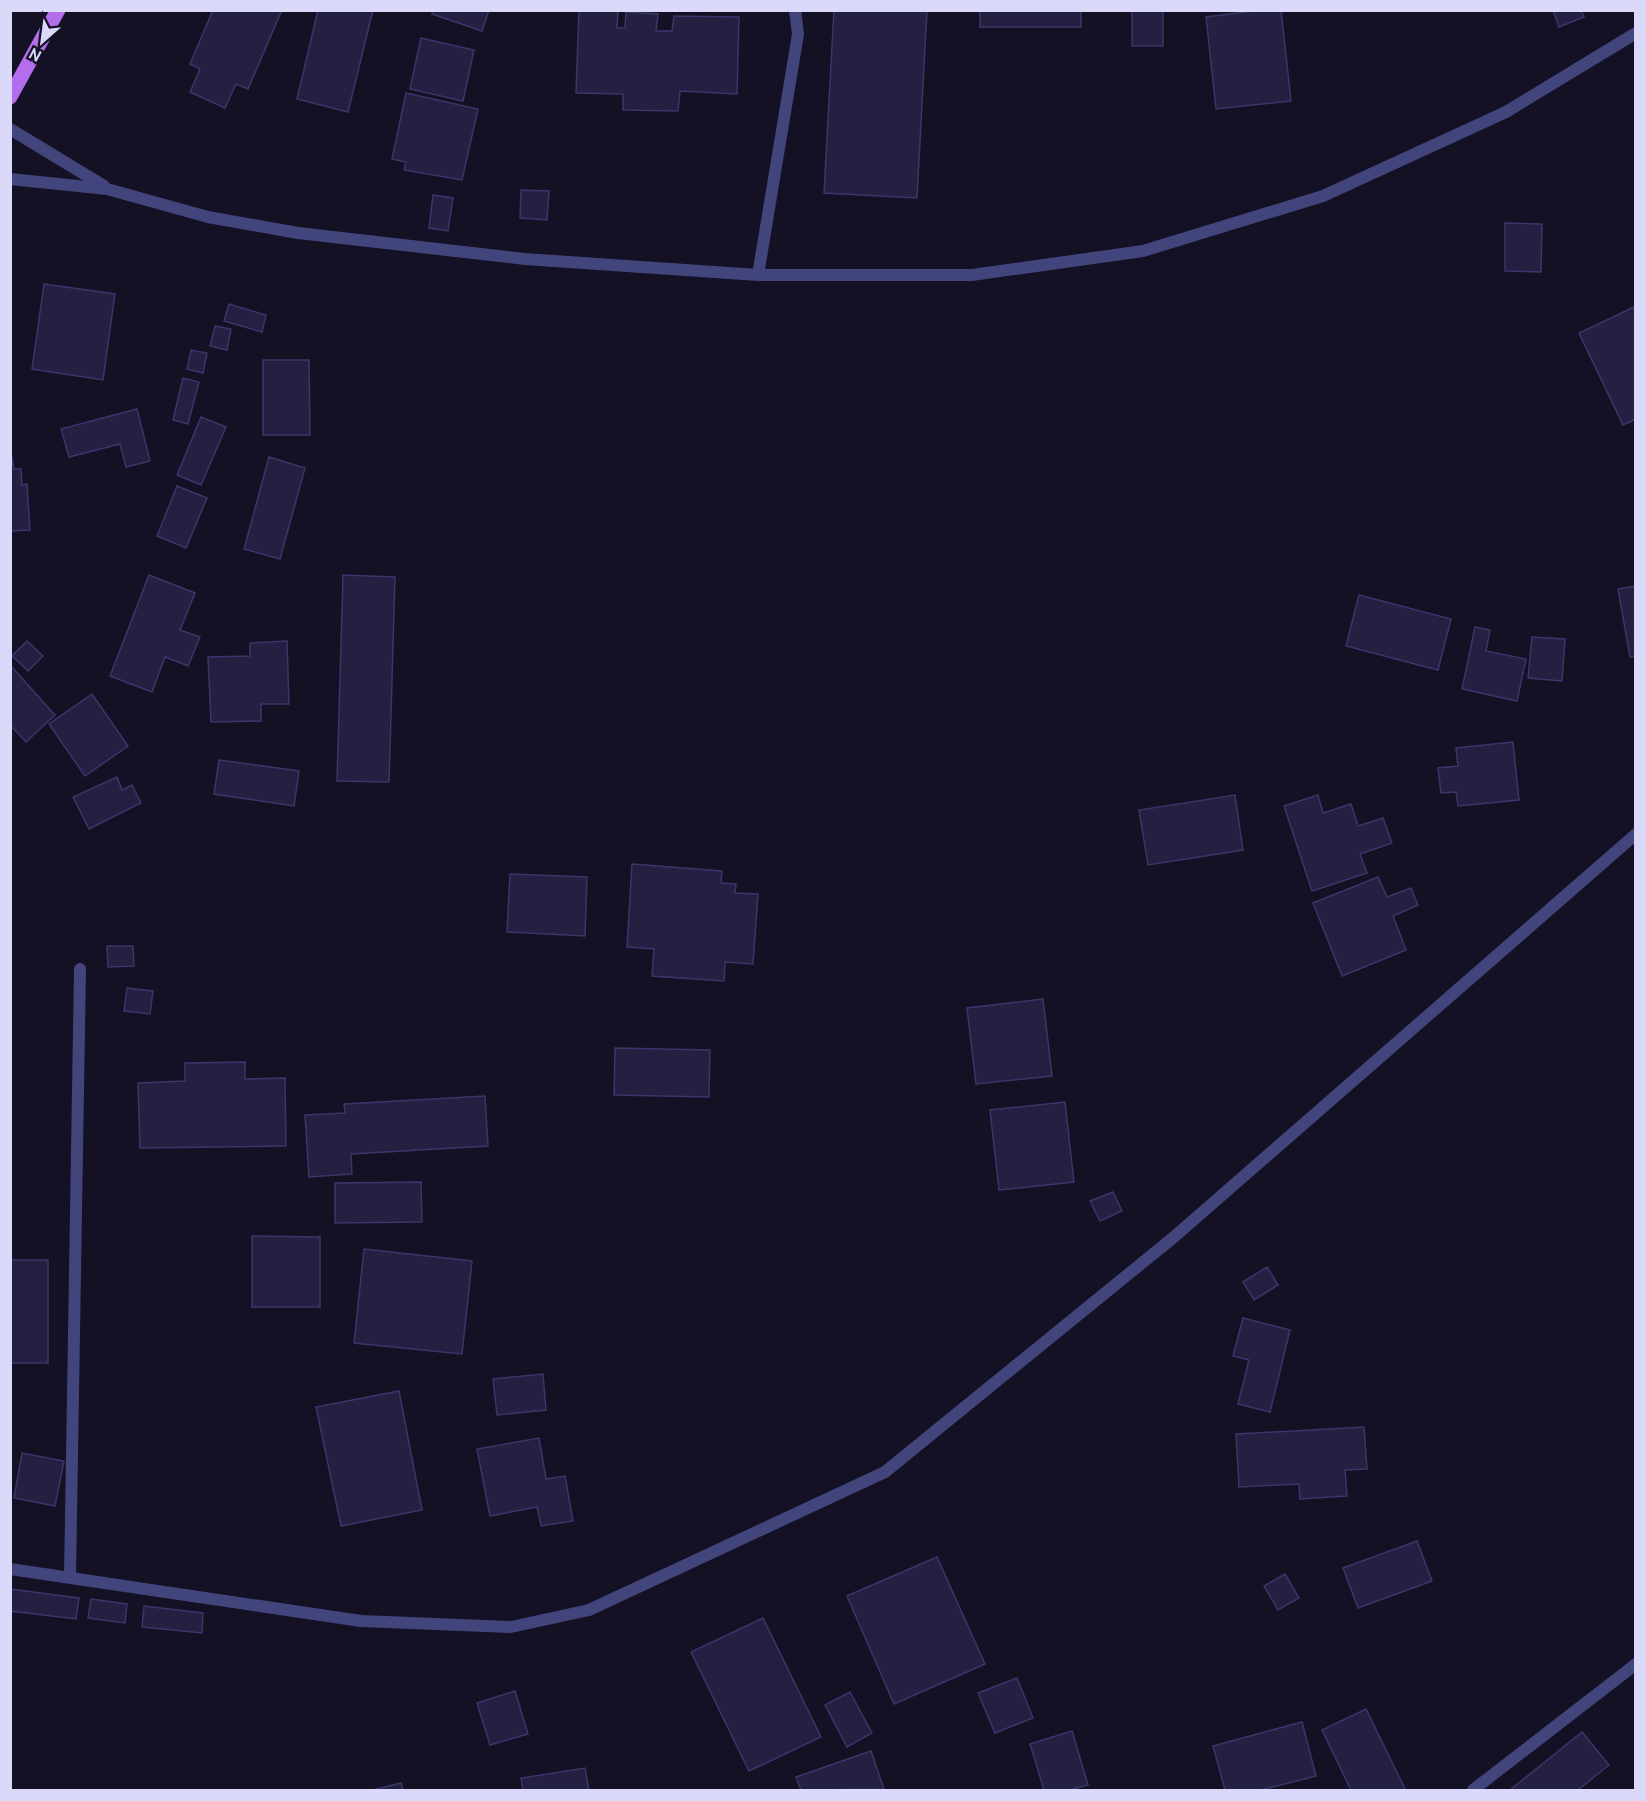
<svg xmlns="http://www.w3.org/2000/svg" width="1646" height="1801" viewBox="0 0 1646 1801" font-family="Cabin,sans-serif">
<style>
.building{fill:#242042;stroke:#3c356b;stroke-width:1.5}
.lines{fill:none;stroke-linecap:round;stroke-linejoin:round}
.minor{stroke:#42447c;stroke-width:12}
.primary{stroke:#b46dec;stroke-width:15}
</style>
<rect width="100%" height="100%" fill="#131123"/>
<g class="building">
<path d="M213 10H282L248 89 236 84 225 108 190 92 200 69 190 64Z"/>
<path d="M318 10H373L348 112 297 99Z"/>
<path d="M433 10H489L482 31 432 14Z"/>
<path d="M579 10H618L617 28H625L626 12 658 14 656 31H672L674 16 739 17 737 94 680 91 678 111 623 110V94L576 93Z"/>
<path d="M834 10H927L917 198 824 193Z"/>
<rect x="980" y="10" width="101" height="17"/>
<rect x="1132" y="10" width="31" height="36"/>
<path d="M1261 10H1281L1291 101 1216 109 1206 17Z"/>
<path d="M1553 10H1581L1584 17 1559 27Z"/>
<path d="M421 38 474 50 463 101 410 89Z"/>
<path d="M406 93 478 109 462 180 404 170 406 162 392 159Z"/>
<path d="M521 190 549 191 547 220 520 218Z"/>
<path d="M433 195 453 198 448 231 429 228Z"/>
<path d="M1505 223 1542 224 1541 272 1505 271Z"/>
<path d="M44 284 115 294 103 380 32 369Z"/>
<path d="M229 304 266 315 262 332 224 321Z"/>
<path d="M1636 306V419L1623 425 1579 333Z"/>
<path d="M215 326 231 329 227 350 210 346Z"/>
<path d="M191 350 207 353 203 373 187 369Z"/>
<path d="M263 360H309L310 435H263Z"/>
<path d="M183 378 199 382 188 424 173 420Z"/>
<path d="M137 409 150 461 126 467 120 444 69 457 61 429Z"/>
<path d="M201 417 226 427 201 485 177 475Z"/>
<path d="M10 446 14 469H21L22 485 27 484 30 530 10 531Z"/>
<path d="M269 457 305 468 280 559 244 549Z"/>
<path d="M177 486 207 498 186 548 157 536Z"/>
<path d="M149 575 195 593 180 630 200 637 188 666 165 657 152 692 110 676Z"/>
<path d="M343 575 395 577 389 782 337 781Z"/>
<path d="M1636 586V656L1630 657 1618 589Z"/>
<path d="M1359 595 1451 619 1438 670 1346 646Z"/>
<path d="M1475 627 1490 630 1486 651 1526 659 1517 701 1462 689Z"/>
<path d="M1532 637 1565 639 1562 681 1528 678Z"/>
<path d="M27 641 43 656 28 671 12 656Z"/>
<path d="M287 641 289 704H261V721L211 722 208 657 250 656V643Z"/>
<path d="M10 665 55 715 26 742 10 725Z"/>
<path d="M92 694 128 746 85 776 49 724Z"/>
<path d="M1513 742 1519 800 1458 806 1456 792 1441 793 1438 768 1458 766 1456 748Z"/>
<path d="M219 760 299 771 294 806 214 794Z"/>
<path d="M117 777 122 790 132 785 141 803 89 829 73 797Z"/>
<path d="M1235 795 1243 850 1148 865 1139 810Z"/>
<path d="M1318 795 1323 813 1351 804 1358 826 1383 818 1392 843 1360 854 1367 873 1312 891 1284 806Z"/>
<path d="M632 864 722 871 721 883 736 884 735 893 758 894 753 964 725 962 724 981 652 976 654 949 627 947Z"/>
<path d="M510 874 587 877 585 936 507 932Z"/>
<path d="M1378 877 1387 897 1411 888 1418 905 1393 916 1406 950 1342 976 1313 903Z"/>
<path d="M107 946H133L134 966 108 967Z"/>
<path d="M127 988 153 991 150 1014 124 1011Z"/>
<path d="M1043 999 1052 1076 976 1084 967 1008Z"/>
<path d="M615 1048 710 1050 709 1097 614 1095Z"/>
<path d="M245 1062V1079L285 1078 286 1146 140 1148 138 1083 185 1081V1063Z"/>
<path d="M485 1096 488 1146 351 1154 352 1174 309 1177 305 1115 345 1113 344 1104Z"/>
<path d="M1065 1102 1074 1182 999 1190 990 1110Z"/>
<path d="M421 1182 422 1222 335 1223V1183Z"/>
<path d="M1113 1192 1122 1211 1100 1221 1090 1201Z"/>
<path d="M252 1236 320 1237V1307H252Z"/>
<path d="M364 1249 472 1261 462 1354 354 1343Z"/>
<rect x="10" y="1260" width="38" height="103"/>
<path d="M1267 1267 1278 1285 1254 1300 1243 1282Z"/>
<path d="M1243 1318 1290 1330 1270 1412 1238 1404 1249 1360 1233 1356Z"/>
<path d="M543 1374 546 1410 497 1415 493 1379Z"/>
<path d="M399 1391 422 1510 341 1526 316 1407Z"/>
<path d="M1364 1427 1367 1469 1345 1470 1347 1496 1300 1499 1299 1484 1239 1487 1236 1434Z"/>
<path d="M539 1438 546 1479 565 1476 573 1521 541 1526 537 1507 490 1516 477 1449Z"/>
<path d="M22 1453 64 1461 55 1506 14 1498Z"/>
<path d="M1417 1541 1432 1581 1358 1608 1343 1568Z"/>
<path d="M937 1557 985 1664 894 1704 847 1596Z"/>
<path d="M1285 1574 1299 1598 1278 1610 1264 1586Z"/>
<path d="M10 1589 79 1598 76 1619 10 1611Z"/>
<path d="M91 1599 127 1604 125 1623 88 1618Z"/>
<path d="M144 1606 203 1613 202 1633 142 1627Z"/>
<path d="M763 1618 821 1737 749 1771 691 1652Z"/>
<path d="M1017 1678 1033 1718 995 1733 978 1693Z"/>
<path d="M515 1691 528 1734 490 1745 477 1703Z"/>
<path d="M850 1692 872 1733 847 1747 825 1705Z"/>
<path d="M1366 1709 1405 1789 1403 1790H1351L1322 1730Z"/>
<path d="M1302 1722 1316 1776 1261 1790H1225L1213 1746Z"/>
<path d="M1072 1731 1088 1785 1070 1790H1044L1030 1744Z"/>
<path d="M1582 1732 1609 1765 1578 1790H1510Z"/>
<path d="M871 1751 884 1789 801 1790 796 1777Z"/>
<path d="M585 1768 589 1790H523L521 1778Z"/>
<path d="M401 1783 403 1790H373Z"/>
</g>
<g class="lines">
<g class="minor">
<path d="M10 129 104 186"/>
<path d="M10 179 107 189 208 217 298 233 525 259 758 275H972L1143 251 1323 196 1506 112 1636 33"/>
<path d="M758 275 798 34 795 10"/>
<path d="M10 1569 361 1621 511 1627 589 1610 885 1472 1174 1237 1636 834"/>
<path d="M70 1577 80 969"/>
<path d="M1473 1790 1636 1664"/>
</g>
<path class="primary" d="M10 97 58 10"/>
</g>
<rect width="1646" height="1801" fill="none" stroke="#dad9fa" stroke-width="24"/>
<g transform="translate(42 42) rotate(208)" stroke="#131123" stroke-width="4.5" paint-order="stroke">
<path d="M0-4.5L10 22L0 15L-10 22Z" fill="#dad9fa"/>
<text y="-9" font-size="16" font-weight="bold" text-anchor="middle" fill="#dad9fa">N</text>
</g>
</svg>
